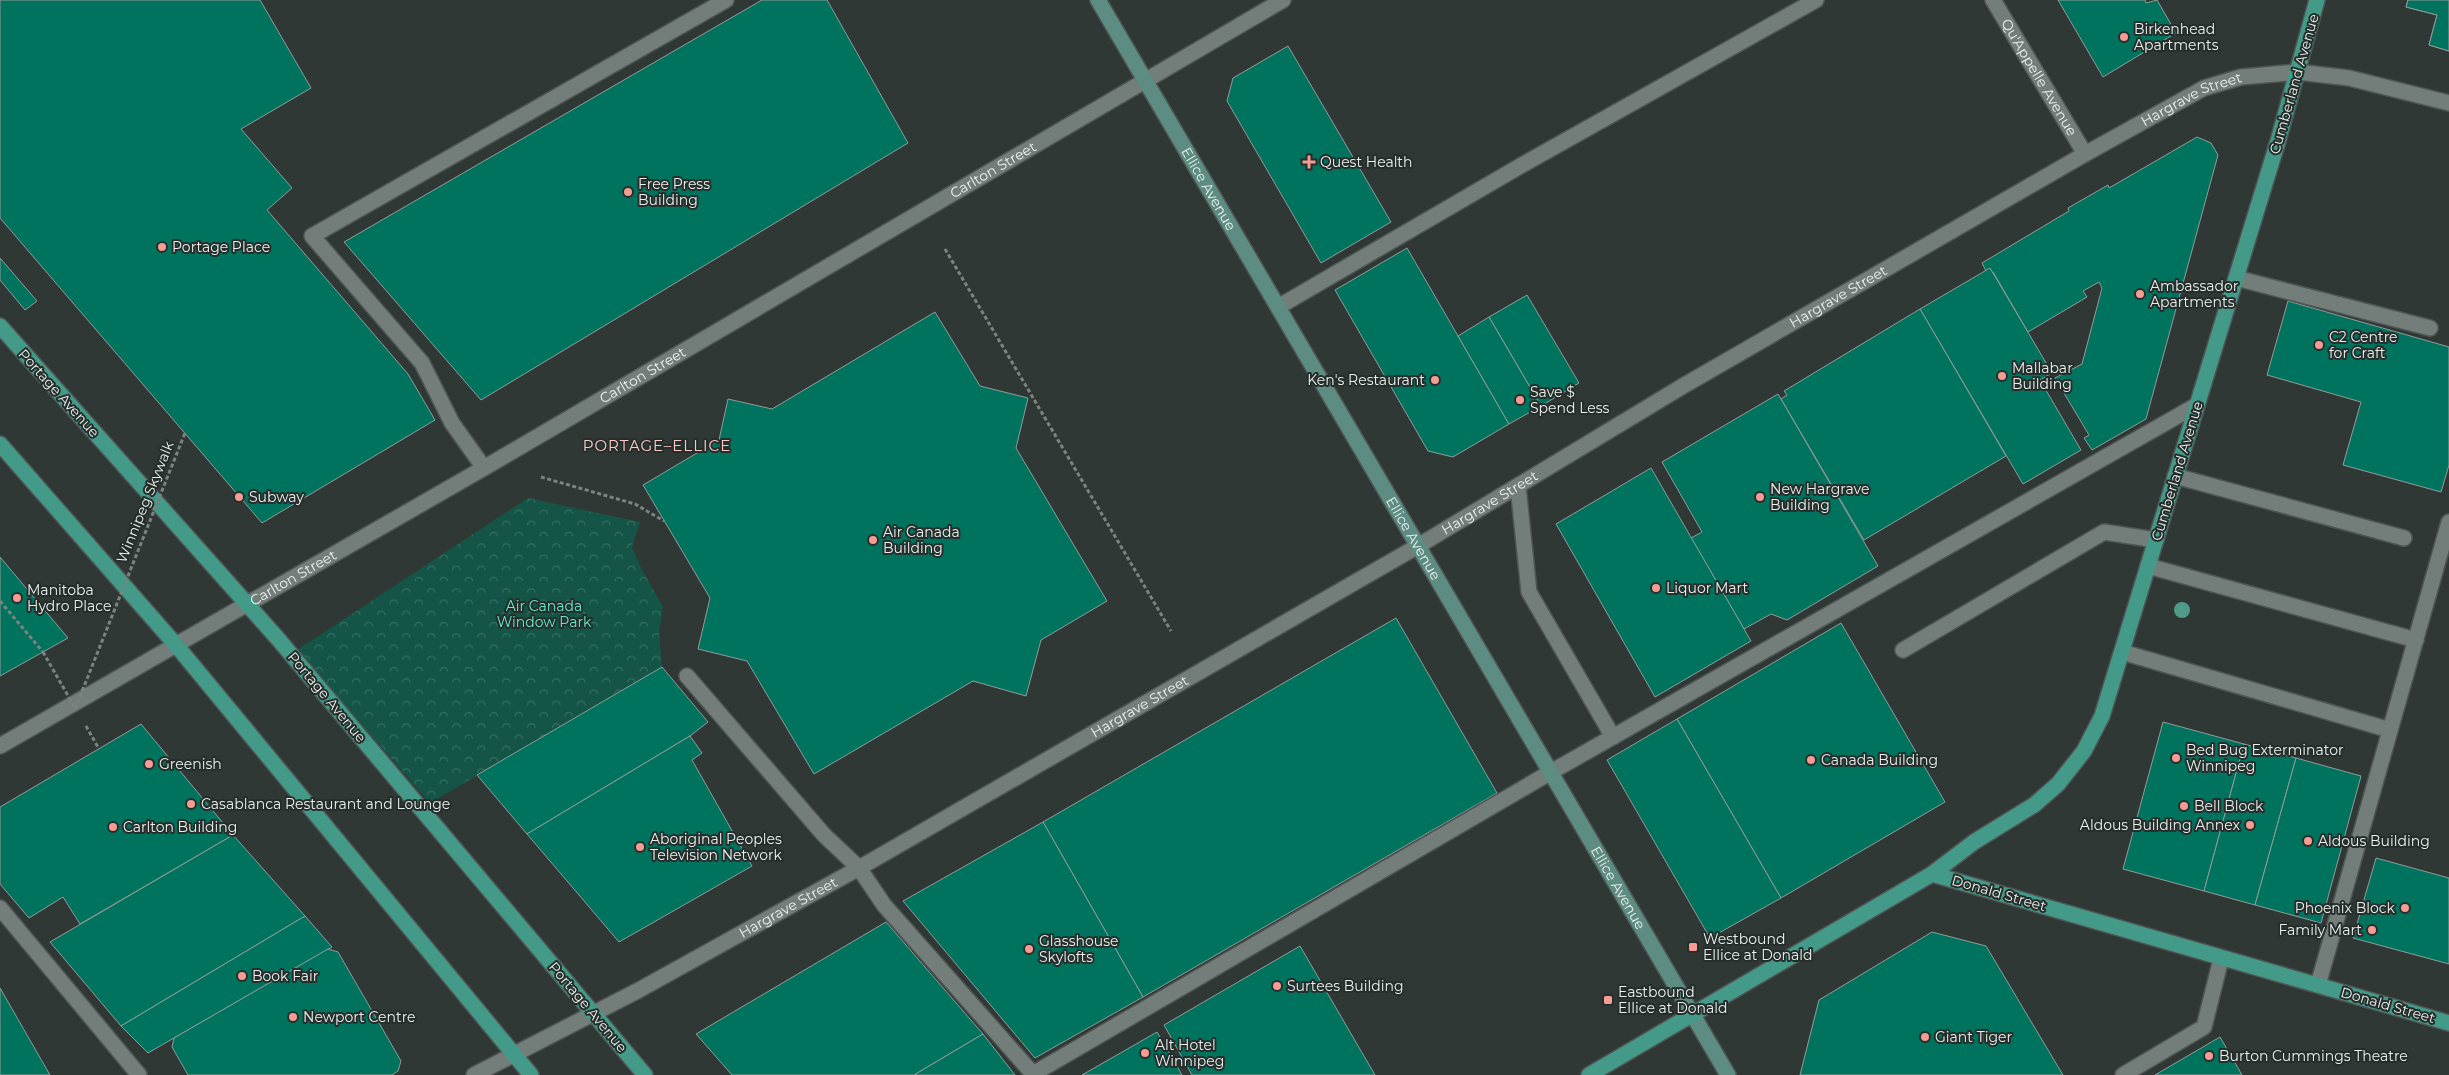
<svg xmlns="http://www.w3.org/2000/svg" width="2449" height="1075" viewBox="0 0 2449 1075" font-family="Montserrat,sans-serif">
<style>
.forest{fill:url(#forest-crowns)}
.building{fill:#00735f;stroke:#929c99}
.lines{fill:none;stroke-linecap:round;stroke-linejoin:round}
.service-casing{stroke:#4e5554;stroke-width:18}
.minor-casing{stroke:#4e5554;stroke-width:18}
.tertiary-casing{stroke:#4e5554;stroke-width:18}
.secondary-casing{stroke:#4e5554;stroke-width:18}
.primary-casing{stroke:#4e5554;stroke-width:18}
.path{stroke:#7c8381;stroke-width:3;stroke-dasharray:4 2.5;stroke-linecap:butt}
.service{stroke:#737d7a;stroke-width:15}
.minor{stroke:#737d7a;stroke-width:15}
.tertiary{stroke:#737d7a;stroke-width:15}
.secondary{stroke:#5c8c82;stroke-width:15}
.primary{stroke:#449a89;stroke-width:15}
.path-bridge{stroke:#7c8381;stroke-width:3;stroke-dasharray:4 2.5;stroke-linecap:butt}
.tree{fill:#4f9a88}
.poi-dot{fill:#f59c94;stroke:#252e2b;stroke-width:2}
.labels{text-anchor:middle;stroke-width:4;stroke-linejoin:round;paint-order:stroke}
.poi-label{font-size:14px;fill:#ebf0ef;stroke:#252e2b;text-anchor:start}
.street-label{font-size:14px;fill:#ebf0ef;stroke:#252e2b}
.park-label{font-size:14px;fill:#69eacb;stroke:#252e2b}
.neighbourhood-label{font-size:15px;letter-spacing:1px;fill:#fdc9c4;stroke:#252e2b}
</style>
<defs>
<pattern id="forest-crowns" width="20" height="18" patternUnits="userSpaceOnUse" patternTransform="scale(1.25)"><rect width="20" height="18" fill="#145548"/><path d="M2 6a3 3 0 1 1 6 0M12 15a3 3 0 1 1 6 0" fill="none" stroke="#366e63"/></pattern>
</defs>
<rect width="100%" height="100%" fill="#2f3835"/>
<path class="forest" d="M528 498 640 522 632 547 640 566 663 607 659 631 662 667 430 803 297 650Z"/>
<g class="building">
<path d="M0 0H260L311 88 241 129 292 188 267 210 408 374 435 420 262 523 0 218Z"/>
<path d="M762 0H827L908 143 481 400 344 242Z"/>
<path d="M2058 0H2145L2146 3 2157 0 2176 33 2103 77Z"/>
<path d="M2408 0H2449V51L2429 45 2437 15 2406 7Z"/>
<path d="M2408 0H2449V51L2429 45 2437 15 2406 7Z"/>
<path d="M1288 46 1391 222 1321 263 1227 101 1233 78Z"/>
<path d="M2197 137 2211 143 2218 155 2146 419 2092 450 2084 438 2089 435 2055 378 2082 364 2102 288 2099 282 2083 291 2087 297 2028 332 1993 272 1988 275 1982 263 2069 211 2068 208 2108 185 2109 188Z"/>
<path d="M1407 248 1509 424 1453 457 1428 451 1335 290Z"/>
<path d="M0 258 37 301 25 310 0 280Z"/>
<path d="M1990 268 2052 373 2040 380 2081 450 2023 484 1920 309Z"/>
<path d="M1527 295 1579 383 1541 406 1489 317Z"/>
<path d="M2288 301 2449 347V465L2441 492 2343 465 2361 402 2267 375Z"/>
<path d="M1920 309 2006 456 1864 540 1781 399 1787 395 1784 391Z"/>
<path d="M935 312 980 386 1028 398 1016 448 1107 601 1041 640 1026 696 973 681 814 774 747 661 698 649 710 598 643 485 719 440 728 399 772 409Z"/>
<path d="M1489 317 1541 406 1509 424 1458 336Z"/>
<path d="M1778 394 1878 566 1787 620 1771 614 1744 629 1691 538 1702 532 1662 462Z"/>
<path d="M1651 468 1751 641 1655 697 1556 524Z"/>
<path d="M0 557 68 638 0 676Z"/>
<path d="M1396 618 1497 793 1143 997 1043 822Z"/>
<path d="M1841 623 1945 802 1781 898 1677 719Z"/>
<path d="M662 667 708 722 690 736 527 834 477 775Z"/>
<path d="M1677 719 1781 898 1710 938 1607 760Z"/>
<path d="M2163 722 2244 744 2204 891 2123 869Z"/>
<path d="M141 724 233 835 80 924 63 897 29 918 0 884V807Z"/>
<path d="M690 736 702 753 692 760 752 866 619 942 527 834Z"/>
<path d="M2244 744 2296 758 2255 905 2204 891Z"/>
<path d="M2296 758 2361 776 2321 923 2255 905Z"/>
<path d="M1043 822 1143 997 1035 1058 903 901Z"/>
<path d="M233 835 305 916 121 1026 50 942Z"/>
<path d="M2376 858 2449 878V964L2353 938Z"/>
<path d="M305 916 332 947 148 1053 121 1026Z"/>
<path d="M886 922 983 1034 914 1075H732L696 1034Z"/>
<path d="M1932 932 1986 946 2063 1075H1800L1819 1000Z"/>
<path d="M1300 946 1375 1075H1192L1164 1025Z"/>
<path d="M328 949 338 952 401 1061 398 1071 392 1075H188L172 1047 174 1038Z"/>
<path d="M0 988 50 1075H0Z"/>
<path d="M1157 1032 1182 1075H1082Z"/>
<path d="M983 1034 1015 1075H914Z"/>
<path d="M2220 1037 2242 1075H2155Z"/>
</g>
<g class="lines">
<g class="service-casing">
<g id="service">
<path d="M2236 278 2430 328"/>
<path d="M1278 307 1522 165 1816 0"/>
<path d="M484 468 452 423 422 363 312 236 726 0"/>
<path d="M2175 476 2404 538"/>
<path d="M1518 486 1529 592 1613 737"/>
<path d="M2148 566 2416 640"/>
<path d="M1903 650 2104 532 2156 540"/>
<path d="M2122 652 2390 730"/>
<path d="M687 676 824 835 859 868 884 905 1033 1074 1551 772 2197 405"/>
<path d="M0 908 139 1075"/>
<path d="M2318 985 2449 522"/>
<path d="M2123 1075 2204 1027 2221 959"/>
</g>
</g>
<g class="minor-casing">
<g id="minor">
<path id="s1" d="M1993 0 2085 154"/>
</g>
</g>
<g class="tertiary-casing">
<g id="tertiary">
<path id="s2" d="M0 746 484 468 1283 0"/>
<path id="s3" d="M474 1075 639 990 859 868 1418 546 1683 386 2085 154 2204 88 2241 77 2298 72 2349 78 2449 103"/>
</g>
</g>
<g class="secondary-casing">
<g id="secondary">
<path id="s4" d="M1098 0 1728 1075"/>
</g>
</g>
<g class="primary-casing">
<g id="primary">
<path d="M0 326 279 640 645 1075"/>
<path d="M0 444 176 645 531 1075"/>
<path d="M1932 874 2449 1023"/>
<path d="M1589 1075 1932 874 1974 842 2034 805 2058 784 2084 751 2102 716 2278 141 2317 0"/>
</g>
</g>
<g class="path">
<path d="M945 249 1171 631"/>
<path d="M541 477 635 504 664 521"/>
<path d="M0 601 43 652"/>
<path d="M86 726 99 749"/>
</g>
<use href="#service" class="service"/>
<use href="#minor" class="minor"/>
<use href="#tertiary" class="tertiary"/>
<use href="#secondary" class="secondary"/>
<use href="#primary" class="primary"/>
<g class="path-bridge">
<path d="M43 652 75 708"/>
<path d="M75 709 185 433"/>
</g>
</g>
<circle class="tree" cx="2182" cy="610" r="8"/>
<g class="poi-dot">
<circle cx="2124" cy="37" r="5"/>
<path d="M1306.5 154.5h5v5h5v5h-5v5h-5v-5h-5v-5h5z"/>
<circle cx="628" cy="192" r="5"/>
<circle cx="162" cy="247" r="5"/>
<circle cx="2140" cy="294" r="5"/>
<circle cx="2319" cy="345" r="5"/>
<circle cx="2002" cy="376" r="5"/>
<circle cx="1435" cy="380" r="5"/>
<circle cx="1520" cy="400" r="5"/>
<circle cx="239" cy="497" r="5"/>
<circle cx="1760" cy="497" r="5"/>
<circle cx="873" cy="540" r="5"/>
<circle cx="1656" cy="588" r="5"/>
<circle cx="17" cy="598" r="5"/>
<circle cx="2176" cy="758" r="5"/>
<circle cx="1811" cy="760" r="5"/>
<circle cx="149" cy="764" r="5"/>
<circle cx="191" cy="804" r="5"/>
<circle cx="2184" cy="806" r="5"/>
<circle cx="2250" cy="825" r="5"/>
<circle cx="113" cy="827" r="5"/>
<circle cx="2308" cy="841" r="5"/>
<circle cx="640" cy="847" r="5"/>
<circle cx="2405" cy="908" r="5"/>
<circle cx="2372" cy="930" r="5"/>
<rect x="1688" y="942" width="10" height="10" rx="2.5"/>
<circle cx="1029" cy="949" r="5"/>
<circle cx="242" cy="976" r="5"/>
<circle cx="1277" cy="986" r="5"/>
<rect x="1603" y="995" width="10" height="10" rx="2.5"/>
<circle cx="293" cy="1017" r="5"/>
<circle cx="1925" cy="1037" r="5"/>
<circle cx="1145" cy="1053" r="5"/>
<circle cx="2209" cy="1056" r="5"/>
</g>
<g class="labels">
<g class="poi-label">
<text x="2134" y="34">Birkenhead<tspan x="2134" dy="16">Apartments</tspan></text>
<text x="1320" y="167">Quest Health</text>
<text x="638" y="189">Free Press<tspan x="638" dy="16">Building</tspan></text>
<text x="172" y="252">Portage Place</text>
<text x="2150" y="291">Ambassador<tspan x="2150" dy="16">Apartments</tspan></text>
<text x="2329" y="342">C2 Centre<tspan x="2329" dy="16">for Craft</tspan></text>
<text x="2012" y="373">Mallabar<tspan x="2012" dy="16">Building</tspan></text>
<text x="1425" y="385" text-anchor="end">Ken's Restaurant</text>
<text x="1530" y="397">Save $<tspan x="1530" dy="16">Spend Less</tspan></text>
<text x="1770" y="494">New Hargrave<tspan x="1770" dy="16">Building</tspan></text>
<text x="249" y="502">Subway</text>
<text x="883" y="537">Air Canada<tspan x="883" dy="16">Building</tspan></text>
<text x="1666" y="593">Liquor Mart</text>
<text x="27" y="595">Manitoba<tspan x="27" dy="16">Hydro Place</tspan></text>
<text x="2186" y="755">Bed Bug Exterminator<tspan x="2186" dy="16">Winnipeg</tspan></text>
<text x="1821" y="765">Canada Building</text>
<text x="159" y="769">Greenish</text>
<text x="201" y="809">Casablanca Restaurant and Lounge</text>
<text x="2194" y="811">Bell Block</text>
<text x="2240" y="830" text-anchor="end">Aldous Building Annex</text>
<text x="123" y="832">Carlton Building</text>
<text x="650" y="844">Aboriginal Peoples<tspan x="650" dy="16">Television Network</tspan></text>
<text x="2318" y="846">Aldous Building</text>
<text x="2395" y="913" text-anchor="end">Phoenix Block</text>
<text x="2362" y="935" text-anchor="end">Family Mart</text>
<text x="1703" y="944">Westbound<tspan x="1703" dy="16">Ellice at Donald</tspan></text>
<text x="1039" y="946">Glasshouse<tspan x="1039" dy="16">Skylofts</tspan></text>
<text x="252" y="981">Book Fair</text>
<text x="1287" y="991">Surtees Building</text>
<text x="1618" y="997">Eastbound<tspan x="1618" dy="16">Ellice at Donald</tspan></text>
<text x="303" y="1022">Newport Centre</text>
<text x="1935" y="1042">Giant Tiger</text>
<text x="1155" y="1050">Alt Hotel<tspan x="1155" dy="16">Winnipeg</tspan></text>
<text x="2219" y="1061">Burton Cummings Theatre</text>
</g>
<g class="street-label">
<text dy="5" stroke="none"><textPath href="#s1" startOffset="90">Qu'Appelle Avenue</textPath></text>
<text transform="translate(2294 84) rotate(-74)" y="5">Cumberland Avenue</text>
<text dy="5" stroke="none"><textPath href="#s3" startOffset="1976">Hargrave Street</textPath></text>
<text dy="5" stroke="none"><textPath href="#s2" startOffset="1148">Carlton Street</textPath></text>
<text dy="5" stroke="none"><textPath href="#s4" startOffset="219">Ellice Avenue</textPath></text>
<text dy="5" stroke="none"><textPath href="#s3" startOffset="1571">Hargrave Street</textPath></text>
<text dy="5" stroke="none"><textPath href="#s2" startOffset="742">Carlton Street</textPath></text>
<text transform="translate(59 393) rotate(48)" y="5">Portage Avenue</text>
<text transform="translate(2177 471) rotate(-73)" y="5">Cumberland Avenue</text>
<text transform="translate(145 502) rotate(-68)" y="5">Winnipeg Skywalk</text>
<text dy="5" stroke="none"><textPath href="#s3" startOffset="1166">Hargrave Street</textPath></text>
<text dy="5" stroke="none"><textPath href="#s4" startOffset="624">Ellice Avenue</textPath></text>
<text dy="5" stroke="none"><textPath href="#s2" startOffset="338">Carlton Street</textPath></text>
<text transform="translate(327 697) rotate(50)" y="5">Portage Avenue</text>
<text dy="5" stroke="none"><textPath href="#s3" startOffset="761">Hargrave Street</textPath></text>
<text dy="5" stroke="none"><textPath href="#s4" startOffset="1029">Ellice Avenue</textPath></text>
<text transform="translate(1999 893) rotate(16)" y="5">Donald Street</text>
<text dy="5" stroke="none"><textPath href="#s3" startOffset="356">Hargrave Street</textPath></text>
<text transform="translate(2388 1005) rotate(16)" y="5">Donald Street</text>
<text transform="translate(588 1007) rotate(50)" y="5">Portage Avenue</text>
</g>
<g class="park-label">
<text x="544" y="611">Air Canada<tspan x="544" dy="16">Window Park</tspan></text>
</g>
<g class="neighbourhood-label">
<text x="657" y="451">PORTAGE–ELLICE</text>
</g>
</g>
</svg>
